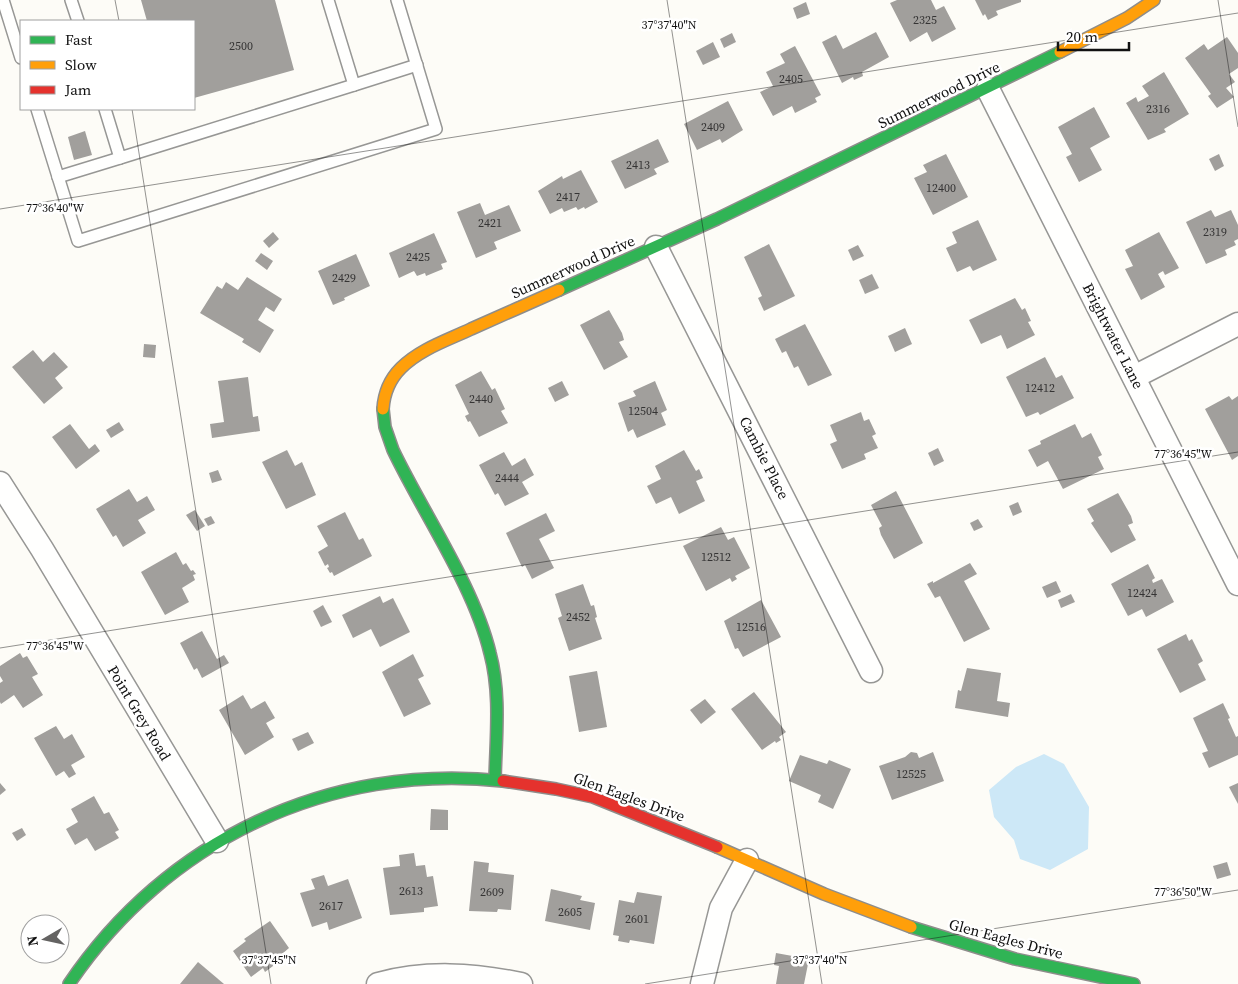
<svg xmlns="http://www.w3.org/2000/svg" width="1238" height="984" viewBox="0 0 1238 984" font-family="'Source Serif 4',serif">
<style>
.water{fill:#cde8f7}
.building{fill:#a19f9c}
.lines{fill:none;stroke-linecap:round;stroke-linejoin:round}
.lane-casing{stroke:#979795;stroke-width:14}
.street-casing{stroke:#979795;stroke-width:25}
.fast-casing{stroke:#8e8d8b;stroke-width:14}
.slow-casing{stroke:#8e8d8b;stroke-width:14}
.jam-casing{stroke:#8e8d8b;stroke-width:14}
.lane{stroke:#fffffe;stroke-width:11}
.street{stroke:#fffffe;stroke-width:22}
.fast{stroke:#30b455;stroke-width:11}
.slow{stroke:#ff9f0a;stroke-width:11}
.jam{stroke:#e5322d;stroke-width:11}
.ticks{fill:none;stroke:#111;stroke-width:1;stroke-opacity:0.45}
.labels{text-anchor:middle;stroke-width:5;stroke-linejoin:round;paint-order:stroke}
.number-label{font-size:12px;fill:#353434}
.street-label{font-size:15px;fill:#111;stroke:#fff}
.ticks-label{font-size:12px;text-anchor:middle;fill:#111;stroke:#fff;stroke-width:5;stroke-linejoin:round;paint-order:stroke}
</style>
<rect width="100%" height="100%" fill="#fdfcf7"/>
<path class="water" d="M1044 754 1064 764 1089 807 1088 849 1050 870 1020 859 1014 840 994 817 989 790 1016 767Z"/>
<g class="building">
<path d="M141 0H275L294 70 194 98V21H147Z"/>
<path d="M897 0H931L936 10 944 6 956 29 932 42 927 32 910 42 890 3Z"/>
<path d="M975 0H1021V2L996 11 998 15 988 20 985 14 983 16Z"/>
<path d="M806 2 810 14 797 19 793 8Z"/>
<path d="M876 32 889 57 862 72 863 76 854 80 853 77 842 83 822 42 836 35 843 49Z"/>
<path d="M732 33 736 42 724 48 720 39Z"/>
<path d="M1227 37 1238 53V68L1229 74 1235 82 1226 88 1234 97 1217 108 1208 96 1211 94 1185 58 1204 44 1208 50Z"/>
<path d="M713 42 720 57 703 65 696 51Z"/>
<path d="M795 46 821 95 815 98 817 102 795 113 792 106 773 116 760 92 773 86 766 72 785 63 780 54Z"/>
<path d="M1164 72 1189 114 1164 129 1166 132 1148 140 1126 103 1136 97 1138 102 1149 96 1142 86Z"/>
<path d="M728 101 743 130 722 143 720 139 697 150 684 124Z"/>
<path d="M1094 107 1110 137 1090 148 1102 170 1079 182 1066 157 1072 154 1058 127Z"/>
<path d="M85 131 92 155 74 160 68 137Z"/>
<path d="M658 139 669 162 654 169 657 174 625 189 611 161Z"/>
<path d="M946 154 968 197 933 215 914 178 927 172 923 165Z"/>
<path d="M1219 154 1224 166 1215 171 1209 159Z"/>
<path d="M581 170 598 202 585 209 584 207 578 210 576 207 564 212 562 208 550 214 538 191 562 176 563 179Z"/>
<path d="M480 203 485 215 509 205 521 231 494 242 497 249 476 258 457 212Z"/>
<path d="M1211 210 1215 217 1231 210 1238 225V239L1234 241 1236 245 1225 250 1227 255 1206 264 1186 222Z"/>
<path d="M978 220 997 260 973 271 970 266 957 272 946 248 957 243 952 232Z"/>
<path d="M273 232 279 239 269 248 263 241Z"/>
<path d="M1159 232 1179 268 1165 275 1163 271 1158 274 1165 287 1141 300 1125 269 1133 266 1125 250Z"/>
<path d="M434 233 447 262 441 264 443 269 426 276 425 273 417 276 414 271 399 278 389 253Z"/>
<path d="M769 244 795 296 764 311 758 298 762 296 744 257Z"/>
<path d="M858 245 864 256 853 261 848 250Z"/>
<path d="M261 253 273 261 267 270 255 261Z"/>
<path d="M356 254 370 286 344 298 345 300 333 305 318 271Z"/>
<path d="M872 274 879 288 865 294 859 280Z"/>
<path d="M247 277 282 299 274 312 266 307 258 320 274 330 260 353 242 342 244 339 200 313 217 286 222 289 226 282 238 290Z"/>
<path d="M1015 298 1022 310 1025 308 1031 321 1028 322 1035 335 1007 349 1001 335 981 344 969 320Z"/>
<path d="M609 310 622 333 624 340 619 342 628 357 604 370 580 325Z"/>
<path d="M805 324 832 375 808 386 798 366 794 368 786 351 782 353 775 339Z"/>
<path d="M905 328 912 344 895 352 888 336Z"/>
<path d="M144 344 156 345 155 358 143 357Z"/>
<path d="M33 350 43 362 54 352 68 367 55 378 63 388 44 404 12 367Z"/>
<path d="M1045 357 1056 378 1062 375 1074 398 1040 415 1038 412 1026 417 1006 377Z"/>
<path d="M481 371 492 390 495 388 505 409 501 411 508 423 479 437 470 421 468 422 465 416 469 414 455 385Z"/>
<path d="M248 377 253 417 258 416 260 431 212 438 210 424 224 422 218 381Z"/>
<path d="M562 381 569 395 555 402 548 388Z"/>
<path d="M655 381 667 410 661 413 666 425 637 438 633 429 628 432 618 403 636 396 633 391Z"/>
<path d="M1229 396 1232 400 1238 396V456L1232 460 1205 409Z"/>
<path d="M861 412 864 421 869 419 876 434 872 436 878 448 864 454 866 459 842 469 830 444 837 441 830 425Z"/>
<path d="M119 422 124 430 111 438 106 430Z"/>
<path d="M70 424 89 449 95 444 100 451 76 469 52 437Z"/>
<path d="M1075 424 1082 438 1091 433 1102 455 1098 457 1104 469 1063 489 1048 461 1037 467 1028 450 1041 444 1040 441Z"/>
<path d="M938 448 944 461 934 466 928 453Z"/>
<path d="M287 450 295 466 302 462 316 495 286 509 262 462Z"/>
<path d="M684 450 696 471 699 469 703 478 696 481 705 501 679 514 671 497 656 504 647 486 661 479 655 466Z"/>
<path d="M504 452 512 466 525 458 534 475 522 482 529 494 505 506 498 493 495 495 479 465Z"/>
<path d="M218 470 222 480 212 483 209 473Z"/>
<path d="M129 489 137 502 147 496 155 510 138 520 146 533 123 547 116 535 113 537 96 509Z"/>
<path d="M896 491 923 543 894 559 881 535 879 528 882 526 871 505Z"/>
<path d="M1118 493 1131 516 1133 523 1128 525 1136 540 1111 553 1091 523 1094 521 1087 509Z"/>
<path d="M1018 502 1022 512 1013 516 1009 506Z"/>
<path d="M195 510 205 526 197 531 186 515Z"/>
<path d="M345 512 359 540 363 538 372 556 334 576 332 572 330 573 327 568 329 567 328 564 325 566 318 552 328 546 317 526Z"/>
<path d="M546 513 555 531 539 539 554 568 532 579 525 565 522 567 506 533Z"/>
<path d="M211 516 215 523 208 526 204 519Z"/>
<path d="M978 519 983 527 974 531 970 523Z"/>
<path d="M721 527 728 540 734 537 750 568 735 576 737 579 732 582 730 578 706 591 683 546Z"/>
<path d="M176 552 183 565 186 563 191 571 193 570 196 574 193 575 195 580 182 588 189 602 165 615 141 572Z"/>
<path d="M970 563 977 574 964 581 990 629 964 642 940 596 935 598 927 584 933 581V583Z"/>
<path d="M1148 564 1155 578 1152 580 1153 583 1162 579 1174 602 1146 617 1142 609 1128 616 1111 584Z"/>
<path d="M1056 581 1061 592 1047 598 1042 587Z"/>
<path d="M583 584 591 606 594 605 597 617 595 618 602 639 569 651 558 618 562 616 555 594Z"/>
<path d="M1071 594 1075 602 1061 608 1058 600Z"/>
<path d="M380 596 383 603 393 598 410 632 380 647 371 629 353 638 342 615Z"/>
<path d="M761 600 781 637 743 657 738 648 735 649 724 621Z"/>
<path d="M323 605 332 622 321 627 313 611Z"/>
<path d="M202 631 217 659 224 655 229 663 202 678 197 668 194 670 180 643Z"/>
<path d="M1186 634 1189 641 1192 639 1203 661 1198 664 1206 680 1180 693 1157 649Z"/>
<path d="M20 653 23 658 27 656 38 674 32 677 43 695 23 708 14 695 1 704 0 702V683L3 681 0 676V666Z"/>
<path d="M413 654 424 676 418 679 431 704 404 717 382 672Z"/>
<path d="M967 668 1001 673 997 701 1010 703 1008 717 955 708 958 690 961 691Z"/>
<path d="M597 671 607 727 579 732 569 676Z"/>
<path d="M754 692 786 732 779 737 781 740 776 743 775 741 762 750 731 709Z"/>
<path d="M243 695 251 709 265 701 275 718 266 723 274 737 245 755 219 710Z"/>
<path d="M705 699 716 712 701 724 690 710Z"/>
<path d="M1223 703 1230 718 1228 719 1236 737 1238 736V755L1209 768 1202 753 1208 751 1193 718Z"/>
<path d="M56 726 64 739 72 734 85 757 71 765 76 774 69 778 64 771 56 776 34 738Z"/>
<path d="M308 732 314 743 298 751 292 739Z"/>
<path d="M911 752 917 753 919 758 933 752 944 781 892 800 879 766 905 757Z"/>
<path d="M800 755 827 764 829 760 851 769 833 809 818 802 821 795 789 781Z"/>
<path d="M0 783 6 790 0 795Z"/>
<path d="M1238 783V804L1229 787Z"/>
<path d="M94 796 104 814 109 812 119 830 115 832 119 838 95 851 87 838 75 845 66 829 78 822 71 809Z"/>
<path d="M431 809 448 810V830H430Z"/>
<path d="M22 828 26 835 17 841 12 833Z"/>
<path d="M414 853 416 866 425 865 427 877 433 876 438 906 424 908V912L390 915 383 868 400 866 399 855Z"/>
<path d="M474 861 489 863 488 872 514 875 511 910 498 909 497 912 469 911Z"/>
<path d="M1227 862 1231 875 1217 879 1213 866Z"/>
<path d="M324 875 328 886 348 879 362 918 329 930 327 922 312 927 300 893 315 889 311 879Z"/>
<path d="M551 889 582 896 580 900 595 903 590 930 545 921Z"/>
<path d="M637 892 662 896 654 944 630 940 629 943 618 941 619 936 613 935 619 900 634 903Z"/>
<path d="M270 921 289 948 282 954 285 957 265 972 263 968 251 977 233 951 246 941 244 939Z"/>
<path d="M776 953 809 959 804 984H776L779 966 774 965Z"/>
<path d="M198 962 224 984H180Z"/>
</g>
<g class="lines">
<g class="lane-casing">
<g id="lane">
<path d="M3 0 21 58"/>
<path d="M71 0 78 21"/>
<path d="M354 85 417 65"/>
<path d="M37 109 78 241 436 129 397 0"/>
<path d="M105 109 120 158 354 85 328 0"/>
<path d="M58 177 120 158"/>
</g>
</g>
<g class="street-casing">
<g id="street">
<path d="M988 89 1238 584"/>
<path d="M656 247 871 671"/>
<path d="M1134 377 1238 324"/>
<path d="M0 483 42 549 217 841"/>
<path d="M378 984C426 971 473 974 521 984"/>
<path d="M702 984 721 908 747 860"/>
</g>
</g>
<g class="fast-casing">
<g id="fast">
<path d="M559 290 717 219 1060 52"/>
<path d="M383 409 385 427 393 450C423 513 474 586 490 653 501 694 496 737 495 779"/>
<path d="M911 927 1015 959 1134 984"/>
<path d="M69 984C166 840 330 762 503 781"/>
</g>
</g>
<g class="slow-casing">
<g id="slow">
<path d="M1060 52 1127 18 1154 0"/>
<path d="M383 409C384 393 390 379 401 368 420 349 448 340 471 329 500 316 530 303 559 290"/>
<path d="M717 847 824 894 911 927"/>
</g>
</g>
<g class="jam-casing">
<path id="jam" d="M503 781 556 789 593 797 717 847"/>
</g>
<use href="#lane" class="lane"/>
<use href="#street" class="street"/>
<use href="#fast" class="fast"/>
<use href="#slow" class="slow"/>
<use href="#jam" class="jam"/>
</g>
<path class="ticks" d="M115 0 119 21M667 0 822 984M1218 0 1238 127M132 109 271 984M0 209 1238 13M0 648 1238 452M645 984 1238 890"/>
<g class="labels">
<g class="number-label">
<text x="925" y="24">2325</text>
<text x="241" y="50">2500</text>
<text x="791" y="83">2405</text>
<text x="1158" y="113">2316</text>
<text x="713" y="131">2409</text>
<text x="638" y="169">2413</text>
<text x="941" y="192">12400</text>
<text x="568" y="201">2417</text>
<text x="490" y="227">2421</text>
<text x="1215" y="236">2319</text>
<text x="418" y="261">2425</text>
<text x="344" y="282">2429</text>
<text x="1040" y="392">12412</text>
<text x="481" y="403">2440</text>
<text x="643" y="415">12504</text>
<text x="507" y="482">2444</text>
<text x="716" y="561">12512</text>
<text x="1142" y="597">12424</text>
<text x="578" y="621">2452</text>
<text x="751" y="631">12516</text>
<text x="911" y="778">12525</text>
<text x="411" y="895">2613</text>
<text x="492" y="896">2609</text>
<text x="331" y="910">2617</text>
<text x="570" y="916">2605</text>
<text x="637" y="923">2601</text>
</g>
<g class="street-label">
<text transform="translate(939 95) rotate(-26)" y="5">Summerwood Drive</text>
<text transform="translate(573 267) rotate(-24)" y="5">Summerwood Drive</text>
<text transform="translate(1113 336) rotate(63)" y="5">Brightwater Lane</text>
<text transform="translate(764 458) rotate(63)" y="5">Cambie Place</text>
<text transform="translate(139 713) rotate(59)" y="5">Point Grey Road</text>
<text transform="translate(629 797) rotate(20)" y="5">Glen Eagles Drive</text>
<text transform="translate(1006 939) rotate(15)" y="5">Glen Eagles Drive</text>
</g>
</g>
<g class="ticks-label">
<text x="669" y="29">37°37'40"N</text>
<text x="55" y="212">77°36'40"W</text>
<text x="1183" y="458">77°36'45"W</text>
<text x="55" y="650">77°36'45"W</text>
<text x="1183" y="896">77°36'50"W</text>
<text x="269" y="964">37°37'45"N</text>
<text x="820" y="964">37°37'40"N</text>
</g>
<rect x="20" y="20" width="175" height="90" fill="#ffffff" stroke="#a0a0a0"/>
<rect x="30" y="36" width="25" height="8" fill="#30b455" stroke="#a0a0a0"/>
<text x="65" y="45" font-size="15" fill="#111111">Fast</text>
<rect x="30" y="61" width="25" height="8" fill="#ff9f0a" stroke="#a0a0a0"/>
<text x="65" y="70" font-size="15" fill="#111111">Slow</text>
<rect x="30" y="86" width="25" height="8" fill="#e5322d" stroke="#a0a0a0"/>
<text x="65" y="95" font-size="15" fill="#111111">Jam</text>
<g transform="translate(45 939) rotate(261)"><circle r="24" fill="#ffffff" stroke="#a0a0a0"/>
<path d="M0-4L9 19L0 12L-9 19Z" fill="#646362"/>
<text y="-8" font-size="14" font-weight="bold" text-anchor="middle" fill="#111111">N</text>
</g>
<path d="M1058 42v8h71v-8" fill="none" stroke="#111111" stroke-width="2.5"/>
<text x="1066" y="42" font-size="15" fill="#111111" stroke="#ffffff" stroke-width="4" paint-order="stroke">20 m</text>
</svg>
